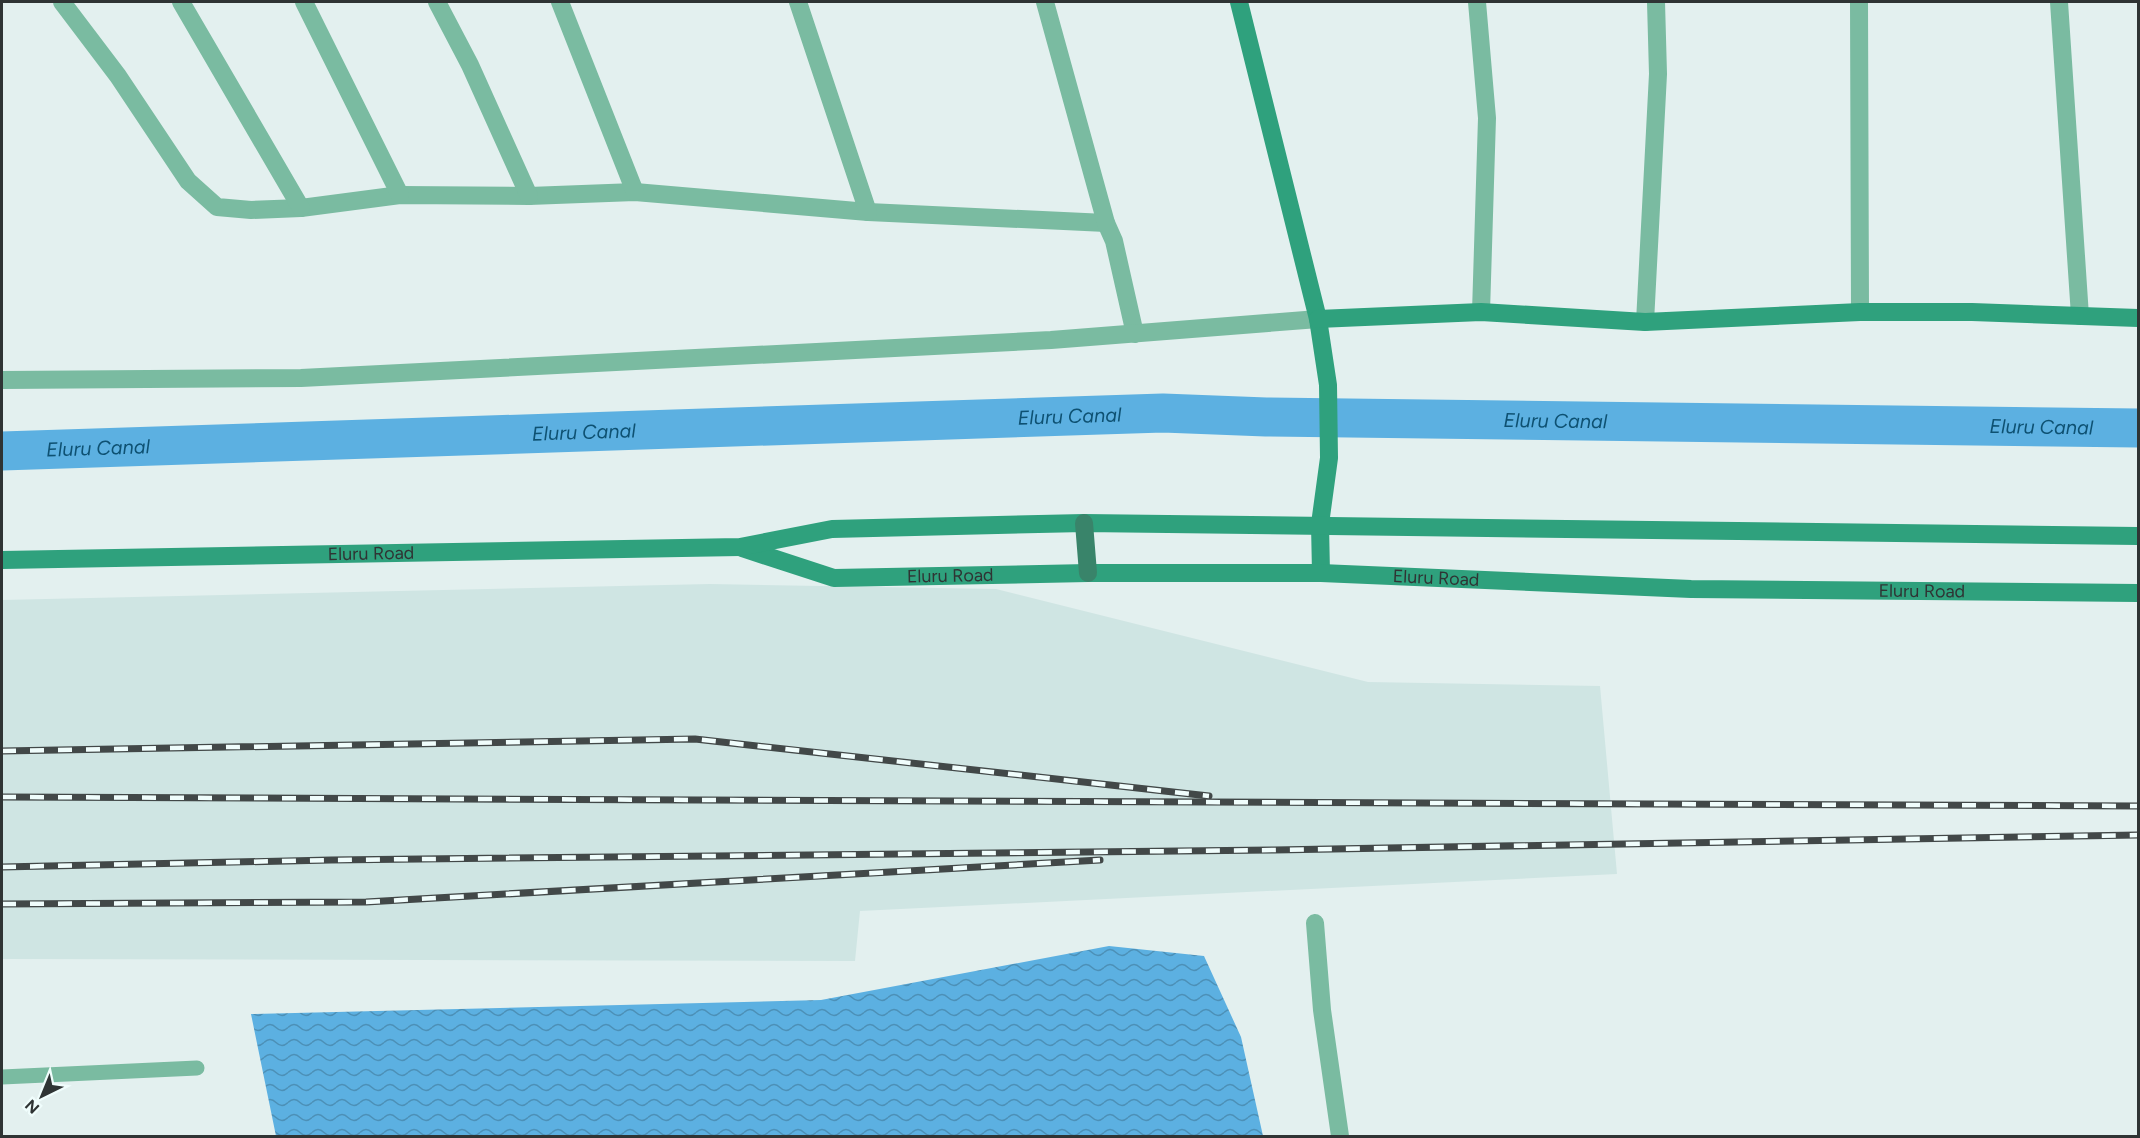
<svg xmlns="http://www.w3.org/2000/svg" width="2140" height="1138" viewBox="0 0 2140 1138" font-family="Figtree,sans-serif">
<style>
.built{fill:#cfe5e3}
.water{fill:url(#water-waves)}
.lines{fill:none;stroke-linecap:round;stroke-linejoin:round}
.canal{stroke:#5cb0e1;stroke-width:39}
.lane{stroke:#7abba1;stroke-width:15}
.street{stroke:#7abba1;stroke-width:18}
.secondary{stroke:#2fa17d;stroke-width:18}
.primary{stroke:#39846a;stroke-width:18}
.rail-casing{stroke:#424848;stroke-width:7}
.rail{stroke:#f0fdfc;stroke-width:4.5;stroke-dasharray:14;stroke-linecap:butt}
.labels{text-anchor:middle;stroke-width:5;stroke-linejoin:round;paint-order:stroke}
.street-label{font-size:18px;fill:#2f3434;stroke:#f0fdfc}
.water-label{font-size:20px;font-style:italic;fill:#0e5172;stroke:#f0fdfc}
</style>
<defs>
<pattern id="water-waves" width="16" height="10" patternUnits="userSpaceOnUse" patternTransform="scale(1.5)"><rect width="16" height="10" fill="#5cb0e1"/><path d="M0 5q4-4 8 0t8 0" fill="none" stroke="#4c90b7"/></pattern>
</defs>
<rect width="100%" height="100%" fill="#e3f0ef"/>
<path class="built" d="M710 584 996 589 1368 682 1600 686 1617 874 860 911 855 961 2 959V600Z"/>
<path class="water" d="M1109 946 1204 956 1241 1037 1263 1136H276L251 1014 821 1000Z"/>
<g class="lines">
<path class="canal" id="s1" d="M2 451 1163 413 1266 417 2138 428"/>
<path class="lane" d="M2 1077 197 1068"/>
<g class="street">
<path d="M62 2 118 76 188 181 217 207 251 210 301 208 400 195 529 196 635 192 868 212 1106 223"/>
<path d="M181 2 301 208"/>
<path d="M304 2 400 195"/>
<path d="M437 2 470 65 529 196"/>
<path d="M560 2 635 192"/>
<path d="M798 2 868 212"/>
<path d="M1045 2 1106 223 1114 241 1135 334"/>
<path d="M1477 2 1487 118 1481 312"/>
<path d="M1859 2 1860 312"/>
<path d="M2059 2 2080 316"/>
<path d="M1645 322 1658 74 1656 2"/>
<path d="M2 380 301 378 1051 340 1318 319"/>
<path d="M1315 923 1322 1010 1340 1136"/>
</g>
<g class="secondary">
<path d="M1239 2 1318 319 1328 385 1329 458 1320 524 1321 573"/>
<path d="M1318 319 1481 312 1645 322 1860 312H1972L2138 318"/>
<path id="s2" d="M742 548 834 578 1088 573H1321L1691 589 2138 593"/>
<path id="s3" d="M2 560 740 547 832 529 1084 523 2138 536"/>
</g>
<path class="primary" d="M1084 523 1088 573"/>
<g class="rail-casing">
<g id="rail">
<path d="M2 751 695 739 1209 796"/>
<path d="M2 797 2138 806"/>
<path d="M2 867 331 860 1274 850 2138 835"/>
<path d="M2 904 366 902 1100 860"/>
</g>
</g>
<use href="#rail" class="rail"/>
</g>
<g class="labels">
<g class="street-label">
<text dy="6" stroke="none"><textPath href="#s3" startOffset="369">Eluru Road</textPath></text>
<text dy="6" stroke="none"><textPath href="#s2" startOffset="213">Eluru Road</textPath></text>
<text dy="6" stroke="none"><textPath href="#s2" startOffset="699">Eluru Road</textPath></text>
<text dy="6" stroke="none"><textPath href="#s2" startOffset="1185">Eluru Road</textPath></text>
</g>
<g class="water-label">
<text dy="7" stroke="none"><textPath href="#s1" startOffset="1068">Eluru Canal</textPath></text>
<text dy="7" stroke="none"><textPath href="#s1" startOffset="1554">Eluru Canal</textPath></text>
<text dy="7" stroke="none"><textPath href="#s1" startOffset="2040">Eluru Canal</textPath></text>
<text dy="7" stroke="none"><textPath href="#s1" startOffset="582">Eluru Canal</textPath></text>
<text dy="7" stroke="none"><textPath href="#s1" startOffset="96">Eluru Canal</textPath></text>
</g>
</g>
<rect width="2140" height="1138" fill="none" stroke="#2f3434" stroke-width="6"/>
<g transform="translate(42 1096) rotate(223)" stroke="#f0fdfc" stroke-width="4.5" paint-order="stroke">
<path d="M0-4.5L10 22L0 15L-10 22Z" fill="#2f3434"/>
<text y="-9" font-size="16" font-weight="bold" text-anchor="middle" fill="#2f3434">N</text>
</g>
</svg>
